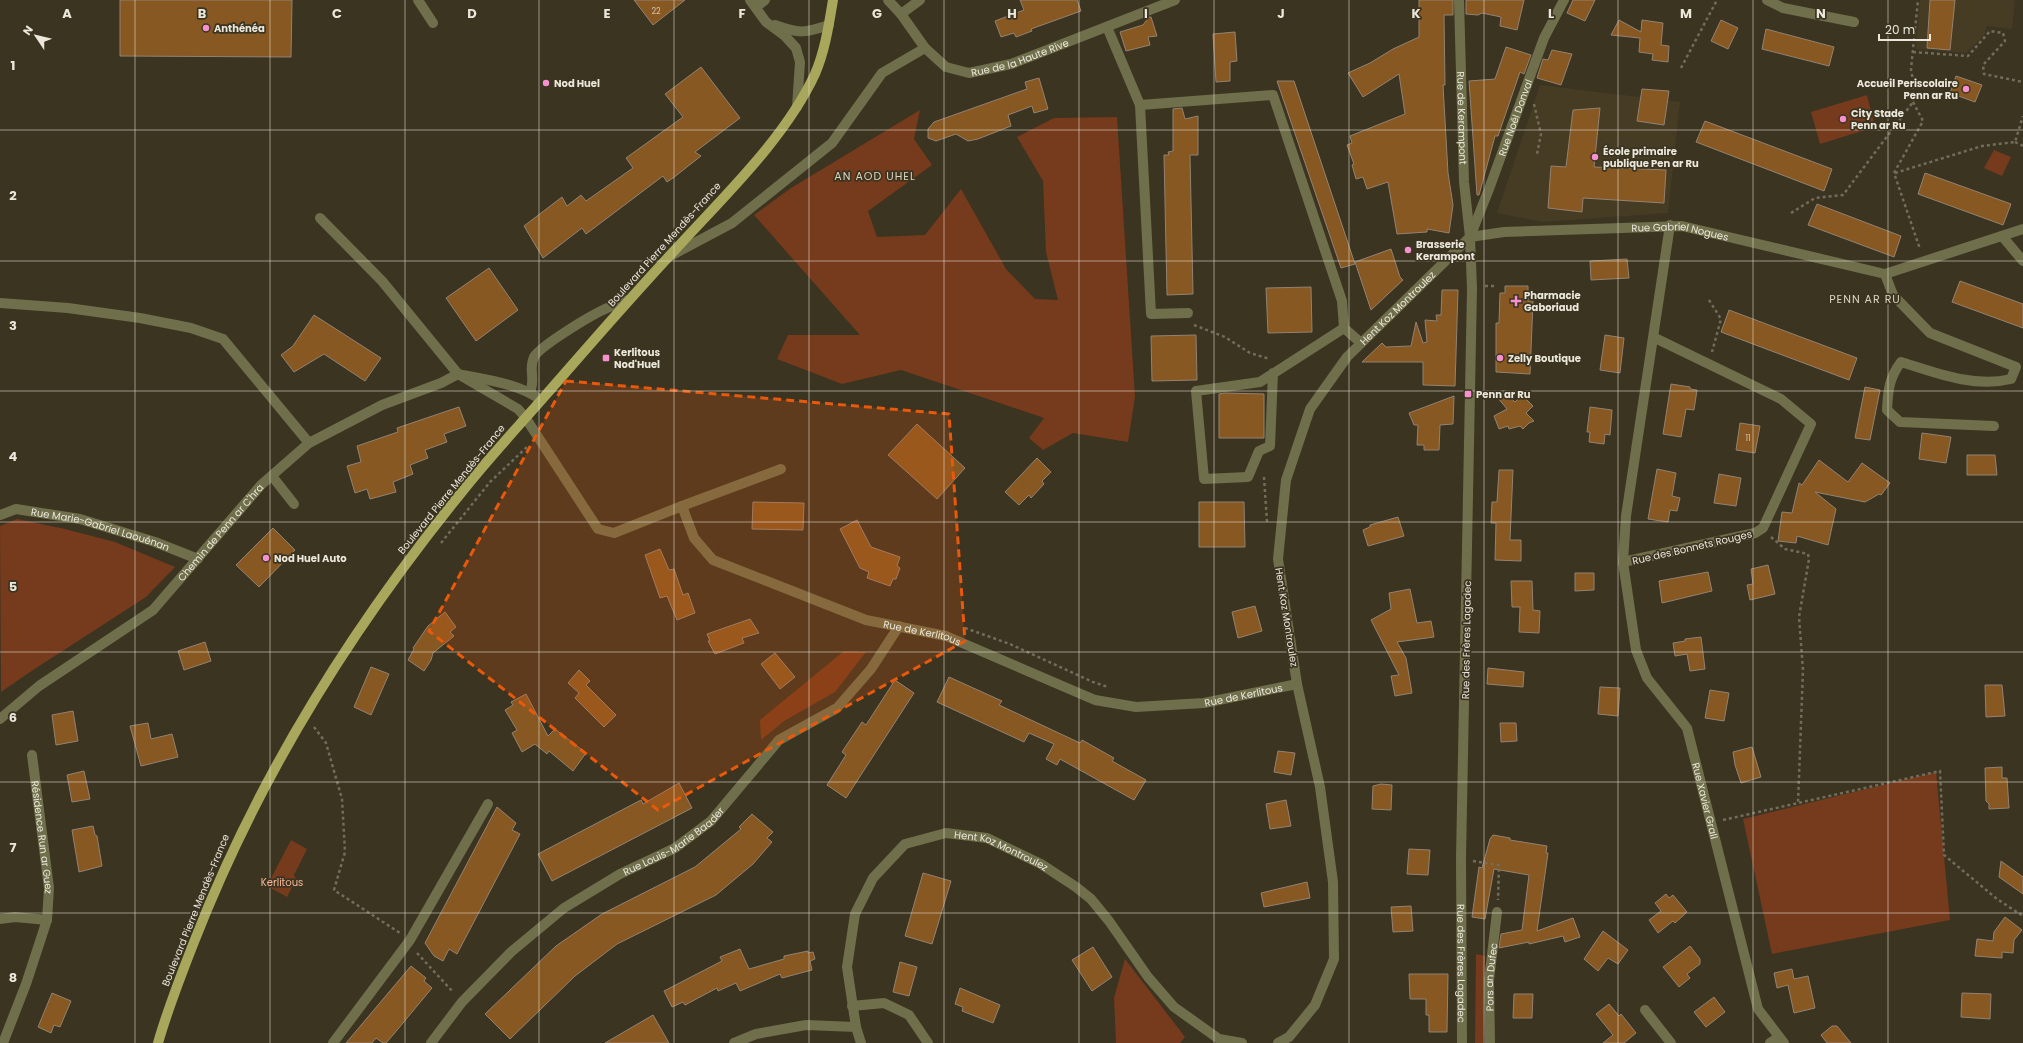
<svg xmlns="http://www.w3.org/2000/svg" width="2023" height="1043" viewBox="0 0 2023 1043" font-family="Poppins,sans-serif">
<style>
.built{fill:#463c24}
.green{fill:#763a1c}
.building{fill:#875821;stroke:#938272}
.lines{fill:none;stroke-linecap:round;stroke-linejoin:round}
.path{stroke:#726c5b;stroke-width:2.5;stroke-dasharray:3 3;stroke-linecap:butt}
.minor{stroke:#6f6f4b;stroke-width:10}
.major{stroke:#a8a75c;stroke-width:10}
.marked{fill:#e8590c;fill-opacity:0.2;stroke:#e8590c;stroke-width:3;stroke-dasharray:8 5;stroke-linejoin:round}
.grid{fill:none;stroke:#ebe7db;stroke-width:1;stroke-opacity:0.55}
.poi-dot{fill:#f690cf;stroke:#3b3421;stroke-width:1.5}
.labels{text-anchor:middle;stroke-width:3.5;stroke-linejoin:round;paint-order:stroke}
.number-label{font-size:8px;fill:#d2c3ac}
.poi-label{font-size:10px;font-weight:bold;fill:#ebe7db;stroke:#3b3421;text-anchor:start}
.street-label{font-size:10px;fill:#ebe7db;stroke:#3b3421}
.park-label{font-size:10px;fill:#f9b798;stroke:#3b3421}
.neighbourhood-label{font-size:11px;letter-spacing:1px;fill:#ddd3bd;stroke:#3b3421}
.grid-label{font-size:13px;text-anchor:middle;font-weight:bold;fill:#ebe7db;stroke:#3b3421;stroke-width:3.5;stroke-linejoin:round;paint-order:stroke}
</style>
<rect width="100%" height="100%" fill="#3b3421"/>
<g class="built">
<path d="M1920 0H2015L2012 29 1987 26 1984 35 1966 53 1916 49Z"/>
<path d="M1540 85 1680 102 1668 213 1543 222 1497 213Z"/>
</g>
<g class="green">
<path d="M1867 95 1875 127 1820 144 1811 112Z"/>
<path d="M920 110 914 139 932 165 868 211 877 237 925 235 961 189 1006 269 1035 299 1058 300 1046 252 1043 181 1017 137 1054 118 1117 117 1135 397 1128 442 1073 433 1043 450 1029 438 1044 418 901 370 842 384 777 359 788 335H860L754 215 791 188Z"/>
<path d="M1994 150 2011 157 2002 176 1984 168Z"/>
<path d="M17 519 65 529 115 542 175 567 146 597 30 672 1 692 0 526Z"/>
<path d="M844 651 866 652 835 692 784 721 761 740 760 720Z"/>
<path d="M1936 772 1950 920 1772 954 1743 819Z"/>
<path d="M291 840 307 849 294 875 296 879 287 897 267 886Z"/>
<path d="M1476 954 1485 956 1483 1043H1475Z"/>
<path d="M1125 959 1185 1037 1180 1043H1116L1114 998Z"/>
</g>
<g class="building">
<path d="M120 0H292L291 57 120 56Z"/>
<path d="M634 0H685L653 25Z"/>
<path d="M1020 0H1077L1081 11 1031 29 1032 31 1016 37 1014 33 1001 37 995 21 1024 10Z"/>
<path d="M1419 0H1453V15H1444L1445 85H1443L1448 173 1453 205 1449 233 1427 229V232L1397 234 1388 182 1367 189 1363 177 1356 179 1352 165 1354 164 1347 145 1352 143 1350 136 1405 114 1399 74 1363 97 1348 73 1370 63 1393 49 1419 37Z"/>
<path d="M1466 0H1524L1517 30 1500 26 1501 17 1482 13 1478 15 1466 14Z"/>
<path d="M1573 0H1595L1585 21 1567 13Z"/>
<path d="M1930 0H1955L1950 50 1927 48Z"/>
<path d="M1149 17H1151L1157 36 1148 37 1150 45 1126 51 1120 32 1143 25Z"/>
<path d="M1619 20 1641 32 1642 20 1663 23 1661 45 1669 46 1668 62 1652 60 1653 54 1639 52 1640 38 1611 35Z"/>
<path d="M1721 20 1738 28 1728 49 1711 41Z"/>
<path d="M1766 29 1834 47 1829 66 1762 49Z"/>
<path d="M1235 32 1237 61 1230 62V81L1216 82 1213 34Z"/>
<path d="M1506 47 1531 55 1524 74 1520 72 1498 136H1495L1479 195H1477L1469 81 1495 79Z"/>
<path d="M1552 50 1572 54 1561 85 1537 78 1543 59 1548 60Z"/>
<path d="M701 67 740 118 695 152 701 156 673 178 667 182 663 176 586 234 582 228 543 258 524 226 562 197 567 206 581 195 586 201 633 168 626 158 683 117 665 94Z"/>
<path d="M1956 76 1982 85 1975 102 1950 93Z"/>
<path d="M1039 78 1048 109 1034 113 1032 106 1008 115 1011 126 978 139 968 141 956 134 936 141 928 138V129L934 122 1027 89 1025 82Z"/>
<path d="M1277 81H1294L1355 264 1341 268Z"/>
<path d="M1642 89 1669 91 1664 125 1637 121Z"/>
<path d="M1182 108 1185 119 1198 116V155H1190L1193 294 1167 295 1164 155H1169L1168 152 1173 151V109Z"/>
<path d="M1600 108 1594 167 1666 170 1664 203 1583 198 1582 212 1548 208 1551 166 1566 167 1573 110Z"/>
<path d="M1705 121 1832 169 1824 191 1696 142Z"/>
<path d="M1925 173 2011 204 2003 225 1918 194Z"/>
<path d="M1817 204 1901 236 1894 257 1808 225Z"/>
<path d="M1391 249 1400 277 1403 280 1371 310 1355 262Z"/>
<path d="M1627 259 1629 278 1591 280 1590 261Z"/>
<path d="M489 268 518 310 476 341 446 298Z"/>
<path d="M1960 281 2023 304V328L1952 302Z"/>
<path d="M1505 286H1528V301H1533L1530 374 1496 372V323H1499L1500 293H1505Z"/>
<path d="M1311 287 1312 332 1268 333 1266 288Z"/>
<path d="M1442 290H1458L1455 386 1423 385V362H1362L1382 343 1386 347 1411 346 1416 322 1423 343 1427 342 1425 320 1437 321 1436 315H1441Z"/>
<path d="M1729 310 1857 358 1849 380 1721 332Z"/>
<path d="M314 315 381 358 365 381 324 354 294 372 281 355 293 346Z"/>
<path d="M1196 335 1197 380 1152 381 1151 336Z"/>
<path d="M1605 335 1624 338 1620 373 1600 370Z"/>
<path d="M1671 384 1690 387V389L1697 390 1694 410 1686 409 1681 437 1663 434Z"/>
<path d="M1865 387 1880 390 1870 440 1855 438Z"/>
<path d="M1504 392 1515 402 1522 395 1533 406 1526 413 1534 421 1529 423 1523 429 1520 426 1509 429 1508 426 1499 429 1494 416 1507 409 1498 398Z"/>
<path d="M1225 393 1264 394V438H1219V394Z"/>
<path d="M1454 396 1453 424 1440 425 1439 450H1424V445H1417L1418 425H1414L1409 413Z"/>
<path d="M459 407 466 426 444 434 447 442 425 450 428 458 410 465 413 474 393 482 396 492 370 499 367 489 355 493 347 466 361 462 357 446 398 432 397 428Z"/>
<path d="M1590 407 1612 410 1610 435 1605 434 1604 444 1589 442 1590 432H1587Z"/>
<path d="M1740 423 1760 426 1755 453 1736 450Z"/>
<path d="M917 424 965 468 937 499 888 455Z"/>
<path d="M1922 433 1951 437 1946 463 1919 459Z"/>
<path d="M1967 455H1995L1997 475H1967Z"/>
<path d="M1037 458 1051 472 1042 481 1044 484 1031 498 1029 495 1019 505 1005 492Z"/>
<path d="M1819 460 1848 482 1862 463 1890 483 1881 495 1879 494 1865 502 1815 492 1836 509 1828 545 1797 536 1796 543 1778 541 1782 512 1792 513 1799 483 1802 485Z"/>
<path d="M1657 469 1676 473 1672 496 1680 498 1677 511 1670 510 1668 522 1648 519Z"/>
<path d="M1499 470H1513L1510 540H1521V561L1495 560 1496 523H1491L1492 502H1497Z"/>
<path d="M1719 474 1741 478 1736 506 1714 503Z"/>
<path d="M753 502 804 503 803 530 752 529Z"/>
<path d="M1199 502H1244L1245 547H1199Z"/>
<path d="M1398 517 1404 536 1368 546 1363 530 1370 527V525Z"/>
<path d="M857 520 871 547 900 557 897 566 900 568 896 579H893L890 586 867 578 869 572 860 568 840 529Z"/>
<path d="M273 528 295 550 259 587 236 565Z"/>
<path d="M660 549 669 570 674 569 683 595 688 593 695 613 677 620 667 596 660 598 645 555Z"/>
<path d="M1768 565 1775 594 1750 600 1747 585 1753 584 1751 569Z"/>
<path d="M1708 572 1712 591 1662 603 1659 581Z"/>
<path d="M1575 573H1594V590L1575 591Z"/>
<path d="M1511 581H1532L1533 610 1540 611 1539 633 1519 632 1520 607H1512Z"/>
<path d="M1410 589 1417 623 1431 621 1434 637 1397 642 1406 658 1412 693 1395 696 1391 676 1399 675 1371 620 1391 609 1389 593Z"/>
<path d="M1255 606 1262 631 1238 638 1232 612Z"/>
<path d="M445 612 456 627 450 632 454 636 433 653 431 660 424 671 408 660 414 649 413 648 428 626Z"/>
<path d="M750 619 759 633 742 638 744 643 715 654 708 641H710L707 634Z"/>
<path d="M1701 637 1705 669 1690 671 1687 654 1675 656 1673 643 1685 641V639Z"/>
<path d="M205 642 211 661 184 670 178 651Z"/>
<path d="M775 653 795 677 780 689 761 664Z"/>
<path d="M371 667 389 674 371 715 354 707Z"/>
<path d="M1488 668 1524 672 1523 687 1487 684Z"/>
<path d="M579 670 590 681 586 685 616 715 604 727 575 698 579 693 568 683Z"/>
<path d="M949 677 1002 701 999 705 1080 743 1082 740 1114 758 1112 761 1146 780 1134 800 1060 759 1057 765 1046 759 1054 744 1029 733 1024 742 937 702Z"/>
<path d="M895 680 914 693 846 798 827 785 846 755 842 752 862 722 866 725Z"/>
<path d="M1985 685H2002L2005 716 1986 717Z"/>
<path d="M1600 687 1620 688 1618 716 1598 714Z"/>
<path d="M1710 690 1729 693 1724 721 1705 718Z"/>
<path d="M526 694 548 736 555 729 586 753 573 771 549 751 547 754 535 744 522 752 512 733 517 730 505 710 513 705 511 702Z"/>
<path d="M73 711 78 741 56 745 52 715Z"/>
<path d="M148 723 151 739 172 734 178 757 141 766 130 726Z"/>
<path d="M1500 723H1516L1517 741 1501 742Z"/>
<path d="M1752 747 1761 777 1741 783 1735 765 1733 752Z"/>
<path d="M1278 751 1295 753 1291 775 1274 772Z"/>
<path d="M2002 767V778H2007L2009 808 1989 809V804L1986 801 1985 768Z"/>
<path d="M84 771 90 799 72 802 67 775Z"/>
<path d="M679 783 692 808 552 881 538 854 641 800 643 804Z"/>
<path d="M1381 784 1392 785 1391 810 1372 809 1373 786Z"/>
<path d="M1286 800 1291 826 1270 829 1266 804Z"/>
<path d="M497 807 516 823 512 830 520 834 457 954 449 949 443 961 434 956 425 943Z"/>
<path d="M752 814 773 832 767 838 772 842 753 864 716 895 617 944 575 976 510 1039 485 1014 556 946 602 914 695 867 741 829 739 827Z"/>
<path d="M93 826 95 835 97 836 102 866 79 872 72 830Z"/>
<path d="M1493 835 1510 838V840L1547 846 1546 853H1548L1537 931 1573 918 1580 937 1565 942 1563 936 1529 944V942L1499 948 1501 934 1522 930 1529 875 1494 869 1485 919 1472 917 1479 867 1482 868 1490 839Z"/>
<path d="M1409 849 1430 850 1428 875 1407 874Z"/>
<path d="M2001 861 2023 877V894L1999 877Z"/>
<path d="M923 873 951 881 932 944 905 936Z"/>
<path d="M1307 882 1310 898 1264 907 1261 893Z"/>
<path d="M1666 894 1669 898 1673 895 1687 912 1675 923 1673 921 1658 933 1649 920 1661 911 1655 903Z"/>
<path d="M1411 906 1413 931 1393 932 1391 907Z"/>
<path d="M2005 917 2022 930 2014 940 2013 953 2002 952V958L1975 956 1977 939 1993 941 1994 932Z"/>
<path d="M1603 931 1628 950 1618 964 1608 958 1598 971 1584 959Z"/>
<path d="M1690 946 1700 959V964L1687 974 1690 978 1679 987 1663 967Z"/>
<path d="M1093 947 1112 977 1092 991 1072 960Z"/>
<path d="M740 949 749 969 784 959V956L808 951V953L813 952 815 959 810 961 812 970 782 978 780 974 740 991 736 983 718 991 717 988 685 1005 683 1002 672 1007 664 991 722 961 720 957Z"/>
<path d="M900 962 917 967 909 996 893 992Z"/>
<path d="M411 966 426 978 424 981 432 988 393 1035 386 1043H383L376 1038 372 1043H346Z"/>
<path d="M1792 969 1794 979 1808 976 1815 1008 1794 1013 1788 985 1777 988 1774 973Z"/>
<path d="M1409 974H1448L1447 1032H1429V1015H1426V999H1410Z"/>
<path d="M960 988 1000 1005 993 1023 962 1011 963 1007 955 1004Z"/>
<path d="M52 993 71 1001 60 1027 54 1025 51 1033 38 1027Z"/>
<path d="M1962 993 1991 994 1990 1019 1961 1017Z"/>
<path d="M1514 994H1533L1532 1018H1513Z"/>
<path d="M1714 997 1725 1012 1706 1027 1694 1012Z"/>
<path d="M1609 1004 1619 1016 1621 1014 1636 1033 1624 1043H1603L1613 1035 1596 1014Z"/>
<path d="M653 1015 669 1043H605Z"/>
<path d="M1832 1026H1837L1851 1043H1827L1821 1035Z"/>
</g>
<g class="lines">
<g class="path">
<path d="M1913 52 1968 56 1990 31 2003 33 2005 41 1983 65 1984 74 2023 82"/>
<path d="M1681 68 1717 0"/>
<path d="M1913 102 1923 121 1894 173 1920 249"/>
<path d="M1534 104 1541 134 1537 154"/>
<path d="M2015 142 2023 146"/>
<path d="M1895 173 1982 146 2015 142 2023 116"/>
<path d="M1791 213 1815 198 1843 195 1913 102V81L1911 69 1918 0"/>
<path d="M1485 286H1497"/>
<path d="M1709 300 1721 319 1712 352"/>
<path d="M1194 325 1225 337 1250 353 1270 359"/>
<path d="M1264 477 1267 522"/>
<path d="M1771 537 1785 549 1808 554 1809 559 1799 617 1803 670 1798 803"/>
<path d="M441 543 490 482 528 446"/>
<path d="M965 628 1010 644 1093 682 1108 687"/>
<path d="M314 727 326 743 342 799 345 852 334 890 400 933"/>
<path d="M1723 820 1940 771 1944 855 1997 899 2023 916"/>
<path d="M1473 861 1499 865 1498 900"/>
<path d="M417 953 453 992"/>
</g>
<g class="minor">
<path d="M418 0 433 23"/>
<path d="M750 0 766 22 785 36 796 48 800 62 797 107"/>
<path id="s1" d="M888 0 901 14 925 48 946 67 969 73 1011 64 1175 0"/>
<path id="s2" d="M1459 0 1464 182 1470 237 1472 288 1461 858 1462 1043"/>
<path d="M1767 0 1783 8 1854 22"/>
<path d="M756 7 765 0"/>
<path d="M901 14 920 0"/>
<path d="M775 25C799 34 805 33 829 25"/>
<path d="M1107 27 1140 105 1151 314 1188 313"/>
<path d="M1140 105 1273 95 1342 301 1344 328 1260 382 1196 391 1204 479 1248 477 1259 451 1270 446 1273 373"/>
<path d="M320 218 382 281 458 374 518 409 525 417 598 529 614 533 682 506"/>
<path d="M2002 236 2023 261"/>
<path id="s3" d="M1470 237 1504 232 1682 226 1885 274 2023 229"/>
<path d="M672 255 732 223 832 143 882 73 925 48"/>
<path d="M1885 274 1893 295 1930 333 2016 367 2011 379C1974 388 1936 373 1901 362 1889 378 1888 390 1887 410L1900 422 1994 426"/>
<path d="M0 303 68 308 140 318 191 328 223 339 309 443"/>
<path d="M1344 328 1361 343"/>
<path d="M1653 337 1781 399 1811 424 1763 528 1755 533 1623 562 1626 516 1670 225"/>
<path d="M530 392C536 378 528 370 534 357 540 346 590 316 603 310 611 306 620 303 628 300"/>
<path id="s4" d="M781 469 682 506 694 538 713 560 866 620 946 636 1095 700 1136 707 1204 703 1297 684"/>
<path d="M272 476 294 504"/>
<path id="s5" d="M0 515 16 509 80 519 155 542 198 559"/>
<path id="s6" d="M1623 562 1636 650 1647 678 1687 728 1758 1009 1784 1043"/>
<path id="s7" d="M0 719 39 686 153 610 261 485 309 443 382 405 441 383 458 374C486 380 518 383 541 400"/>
<path id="s8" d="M32 755 49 888 47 920"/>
<path d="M0 919 15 917 47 920 26 984 3 1043"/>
<path d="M852 1006 884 1003 909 1015 928 1043"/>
<path d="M1645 1010 1671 1043"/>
<path d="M333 1043 410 940 488 804"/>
<path id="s9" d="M431 1043 462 1002 511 952 564 908 620 874 675 848 711 821 779 740 837 708 871 669 899 626"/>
<path d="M734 1043 756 1034 806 1025 856 1027"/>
<path id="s10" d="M861 1043 856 1027 847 967 855 914 873 878 905 844 946 833 987 838 1041 864 1076 887 1091 899 1109 921 1148 977 1174 1007 1219 1039 1242 1043"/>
<path id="s11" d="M1278 1043 1289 1037 1315 1005 1334 959 1333 882 1320 787 1297 684 1278 559 1286 480 1310 409 1347 357 1470 237 1489 189 1544 38 1564 0"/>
<path id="s12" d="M1490 1043 1489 980 1497 912"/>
<path d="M1770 1043 1779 1037"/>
</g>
<path class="major" d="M158 1043C168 1008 181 975 194 942 258 777 350 630 461 493 487 460 516 429 544 397 587 348 629 299 674 251 722 198 785 139 815 74 825 51 829 24 833 0"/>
</g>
<path class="marked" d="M566 381 949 414 965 641 658 810 429 631Z"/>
<path class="grid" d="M135 0V1043M270 0V1043M405 0V1043M539 0V1043M674 0V1043M809 0V1043M944 0V1043M1079 0V1043M1214 0V1043M1349 0V1043M1484 0V1043M1618 0V1043M1753 0V1043M1888 0V1043M0 130H2023M0 261H2023M0 391H2023M0 522H2023M0 652H2023M0 782H2023M0 913H2023"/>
<g class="poi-dot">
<circle cx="206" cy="28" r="4"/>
<circle cx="546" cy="83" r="4"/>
<circle cx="1966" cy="89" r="4"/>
<circle cx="1843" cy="119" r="4"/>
<circle cx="1595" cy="157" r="4"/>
<circle cx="1408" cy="250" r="4"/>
<path d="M1514 295h4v4h4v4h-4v4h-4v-4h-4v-4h4z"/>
<rect x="602" y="354" width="8" height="8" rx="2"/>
<circle cx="1500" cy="358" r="4"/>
<rect x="1464" y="390" width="8" height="8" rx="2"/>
<circle cx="266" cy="558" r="4"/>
</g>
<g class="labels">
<g class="number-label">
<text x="656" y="14">22</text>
<text x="1748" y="441">11</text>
</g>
<g class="poi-label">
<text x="214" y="32">Anthénéa</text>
<text x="554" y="87">Nod Huel</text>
<text x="1958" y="87" text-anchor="end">Accueil Periscolaire<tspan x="1958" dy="12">Penn ar Ru</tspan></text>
<text x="1851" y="117">City Stade<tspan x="1851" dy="12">Penn ar Ru</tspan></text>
<text x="1603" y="155">École primaire<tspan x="1603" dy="12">publique Pen ar Ru</tspan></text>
<text x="1416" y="248">Brasserie<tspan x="1416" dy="12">Kerampont</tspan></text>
<text x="1524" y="299">Pharmacie<tspan x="1524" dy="12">Gaboriaud</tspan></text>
<text x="614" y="356">Kerlitous<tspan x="614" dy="12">Nod'Huel</tspan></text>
<text x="1508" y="362">Zelly Boutique</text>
<text x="1476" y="398">Penn ar Ru</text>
<text x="274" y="562">Nod Huel Auto</text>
</g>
<g class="street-label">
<text dy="4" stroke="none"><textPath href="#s1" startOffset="166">Rue de la Haute Rive</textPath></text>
<text dy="4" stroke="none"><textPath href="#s2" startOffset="118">Rue de Kerampont</textPath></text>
<text dy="4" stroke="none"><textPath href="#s11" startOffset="1026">Rue Noël Donval</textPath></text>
<text dy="4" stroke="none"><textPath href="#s3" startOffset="211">Rue Gabriel Nogues</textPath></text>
<text transform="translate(664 244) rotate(-48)" y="4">Boulevard Pierre Mendès-France</text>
<text dy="4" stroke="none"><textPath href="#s11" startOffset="797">Hent Koz Montroulez</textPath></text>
<text transform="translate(451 489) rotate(-51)" y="4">Boulevard Pierre Mendès-France</text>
<text dy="4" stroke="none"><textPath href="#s5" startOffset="104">Rue Marie-Gabriel Laouénan</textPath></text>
<text dy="4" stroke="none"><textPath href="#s7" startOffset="291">Chemin de Penn ar C'hra</textPath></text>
<text transform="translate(1692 547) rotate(-13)" y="4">Rue des Bonnets Rouges</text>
<text transform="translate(1287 617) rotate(81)" y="4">Hent Koz Montroulez</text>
<text dy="4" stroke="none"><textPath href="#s4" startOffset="391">Rue de Kerlitous</textPath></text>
<text transform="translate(1466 640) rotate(-89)" y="4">Rue des Frères Lagadec</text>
<text dy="4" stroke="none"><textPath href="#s4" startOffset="727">Rue de Kerlitous</textPath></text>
<text dy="4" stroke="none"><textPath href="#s6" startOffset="258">Rue Xavier Grall</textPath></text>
<text dy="4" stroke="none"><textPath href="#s8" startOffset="83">Résidence Run ar Guez</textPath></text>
<text dy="4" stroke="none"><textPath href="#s9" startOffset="319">Rue Louis-Marie Baader</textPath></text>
<text dy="4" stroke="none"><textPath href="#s10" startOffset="319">Hent Koz Montroulez</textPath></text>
<text transform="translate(195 910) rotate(-68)" y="4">Boulevard Pierre Mendès-France</text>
<text dy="4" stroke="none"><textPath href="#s2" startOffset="964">Rue des Frères Lagadec</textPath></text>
<text dy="4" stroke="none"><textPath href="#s12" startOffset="66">Pors an Dufec</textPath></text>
</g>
<g class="park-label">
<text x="282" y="886">Kerlitous</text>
</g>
<g class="neighbourhood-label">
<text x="875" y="180">AN AOD UHEL</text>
<text x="1865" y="303">PENN AR RU</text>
</g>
</g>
<g class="grid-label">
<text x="67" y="18">A</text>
<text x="202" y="18">B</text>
<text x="337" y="18">C</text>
<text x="472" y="18">D</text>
<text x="607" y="18">E</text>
<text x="742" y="18">F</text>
<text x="877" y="18">G</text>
<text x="1012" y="18">H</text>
<text x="1146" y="18">I</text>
<text x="1281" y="18">J</text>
<text x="1416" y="18">K</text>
<text x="1551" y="18">L</text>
<text x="1686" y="18">M</text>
<text x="1821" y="18">N</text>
<text x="13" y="70">1</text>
<text x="13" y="200">2</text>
<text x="13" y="330">3</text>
<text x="13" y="461">4</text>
<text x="13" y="591">5</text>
<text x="13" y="722">6</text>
<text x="13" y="852">7</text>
<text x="13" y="982">8</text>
</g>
<g transform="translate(36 36) rotate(305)" stroke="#3b3421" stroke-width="3" paint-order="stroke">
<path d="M0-3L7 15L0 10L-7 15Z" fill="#ebe7db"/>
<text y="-6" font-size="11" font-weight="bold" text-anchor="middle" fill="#ebe7db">N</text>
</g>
<path d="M1879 34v6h51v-6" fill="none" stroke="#ebe7db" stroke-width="2"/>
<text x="1885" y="34" font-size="12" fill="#ebe7db" stroke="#3b3421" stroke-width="3" paint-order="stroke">20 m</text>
</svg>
